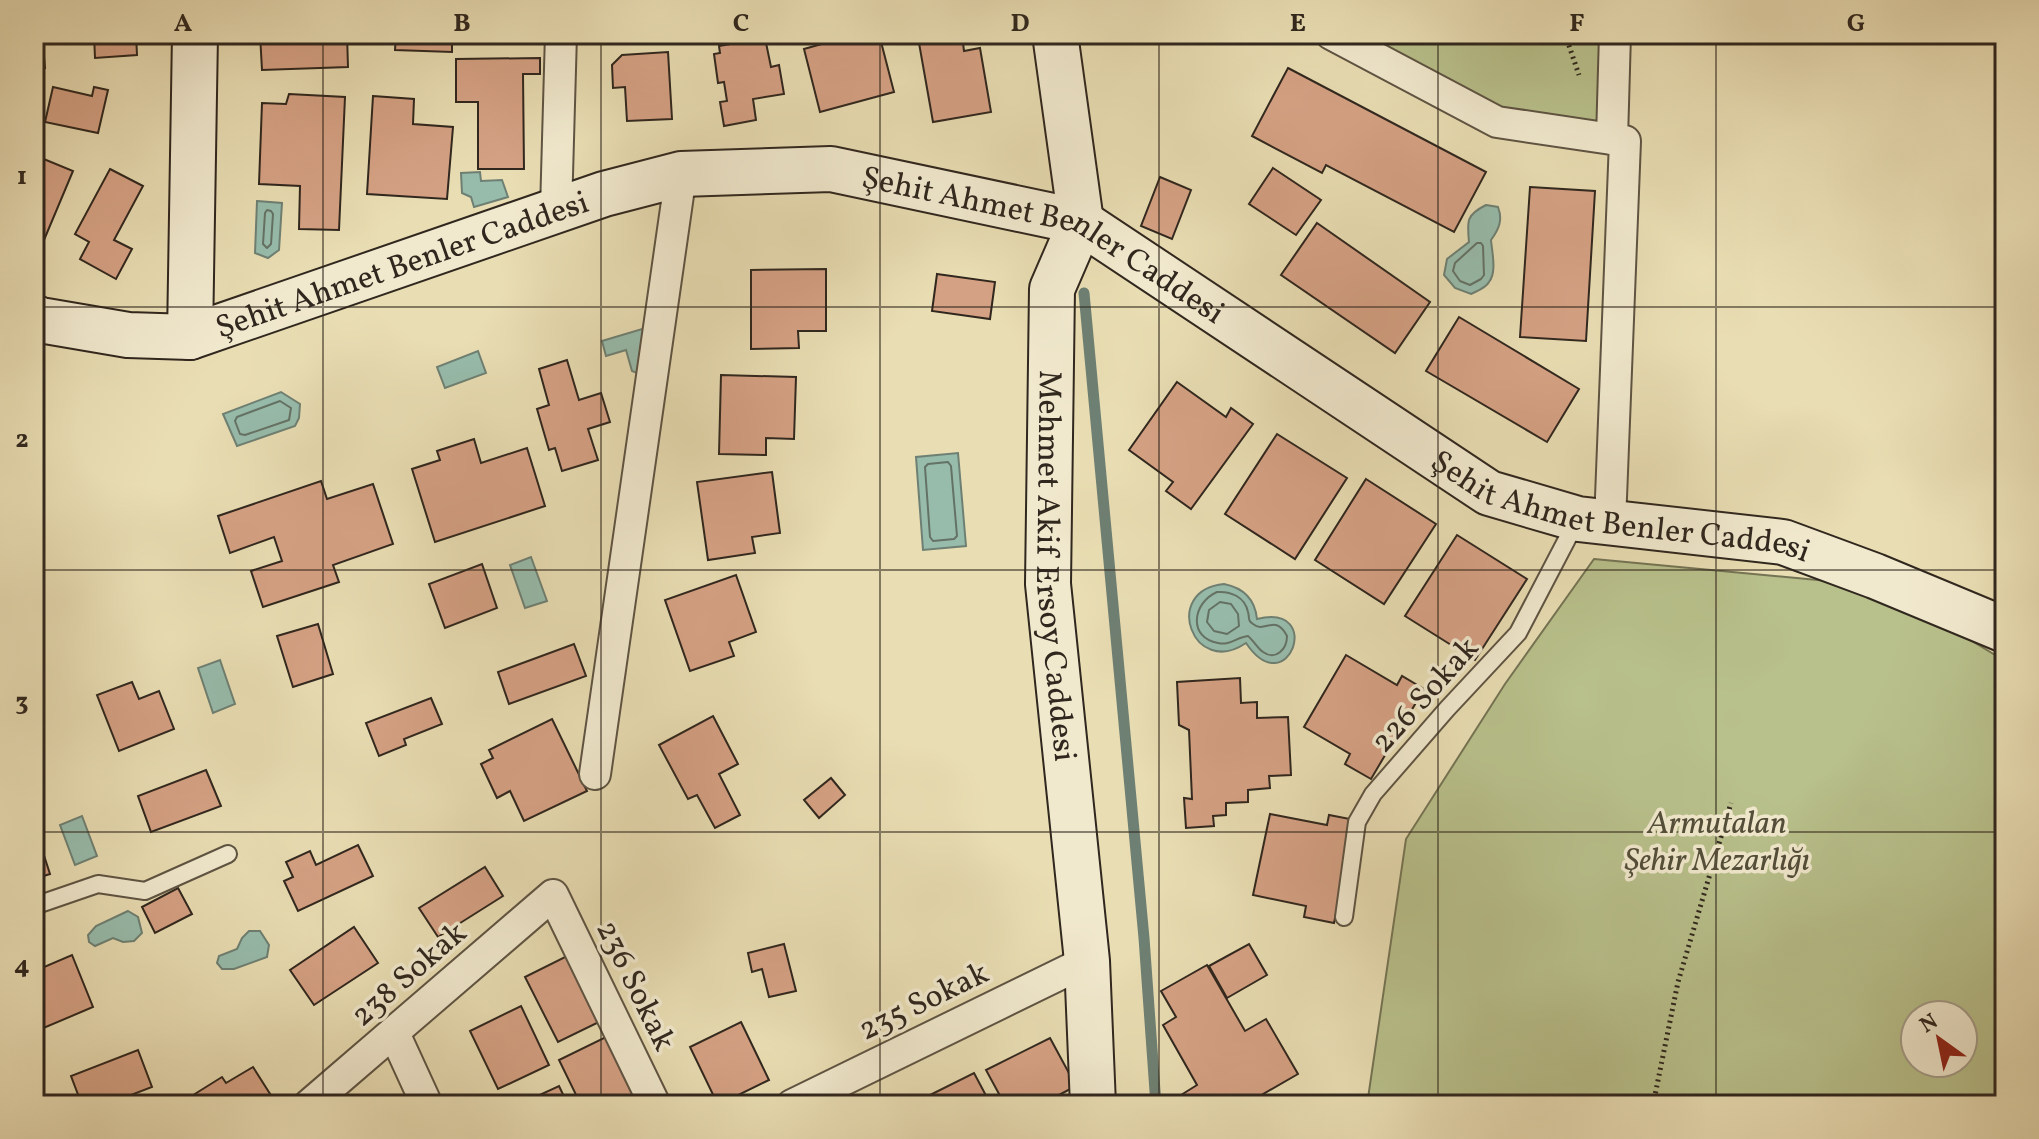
<svg xmlns="http://www.w3.org/2000/svg" width="2039" height="1139" viewBox="0 0 2039 1139" font-family="Vollkorn,serif">
<style>
.green{fill:#b8c08b;stroke:#747454;stroke-width:2;fill-rule:evenodd}
.water{fill:#97bcac;stroke:#6e8073;stroke-width:2}
.lines{fill:none;stroke-linecap:round;stroke-linejoin:round}
.shore{stroke:#647265;stroke-width:2}
.stream{stroke:#6e8073;stroke-width:11}
.building{fill:#d5a184;stroke:#30271e;stroke-width:2}
.lane-casing{stroke:#5e5443;stroke-width:20}
.street-casing{stroke:#5e5443;stroke-width:34}
.secondary-casing{stroke:#30271e;stroke-width:48}
.path{stroke:#30271e;stroke-width:5;stroke-dasharray:2 4;stroke-linecap:butt}
.lane{stroke:#f1e9ce;stroke-width:16}
.street{stroke:#f1e9ce;stroke-width:30}
.secondary{stroke:#f1e9ce;stroke-width:44}
.grid{fill:none;stroke:#30271e;stroke-width:2;stroke-opacity:0.55}
.labels{text-anchor:middle;stroke-width:7;stroke-linejoin:round;paint-order:stroke}
.street-label{font-size:32px;fill:#30271e;stroke:#f1e9ce}
.park-label{font-size:32px;font-style:italic;fill:#524d39;stroke:#f1e9ce}
.neatline{fill:none;stroke:#30271e;stroke-width:3}
.grid-label{font-size:26px;text-anchor:middle;font-weight:bold;fill:#30271e}
</style>
<rect width="100%" height="100%" fill="#e9ddb3"/>
<filter id="stains"><feTurbulence type="fractalNoise" baseFrequency=".0025" numOctaves="4"/><feColorMatrix values="0 0 0 0 .2 0 0 0 0 .09 0 0 0 0 .02 0 0 0 .5 -.17"/></filter>
<radialGradient id="worn" r=".72"><stop offset=".6" stop-color="#630" stop-opacity="0"/><stop offset="1" stop-color="#630" stop-opacity=".3"/></radialGradient>
<g class="green">
<path d="M1357 34H1603L1604 128 1501 109Z"/>
<path d="M1594 559 1881 586 2005 661V1105H1367L1406 839 1505 684ZM1915 1015H1963V1063H1915Z"/>
</g>
<g class="water">
<path d="M480 172 481 181 502 180 508 197 474 207 471 197 462 193 461 173Z"/>
<path d="M257 201 282 203 279 250 268 258 255 253Z"/>
<path d="M1486 205 1498 207C1503 220 1499 229 1491 240 1492 252 1497 272 1489 282 1486 288 1477 291 1471 294L1455 288 1444 275 1447 259 1469 242C1467 221 1466 215 1486 205Z"/>
<path d="M642 329 653 335 650 378 632 371 626 350 606 356 602 341Z"/>
<path d="M478 351 486 373 445 388 437 367Z"/>
<path d="M281 392 300 404 299 418 295 426 237 446 223 414Z"/>
<path d="M958 453 966 546 923 550 916 457Z"/>
<path d="M531 557 547 601 525 608 510 565Z"/>
<path d="M1224 584C1244 588 1255 599 1257 619 1325 602 1288 705 1246 643 1193 679 1161 590 1224 584Z"/>
<path d="M220 660 235 704 213 713 198 668Z"/>
<path d="M82 816 97 856 75 865 60 825Z"/>
<path d="M128 911 138 917 142 933 134 941 123 942 113 938 95 946 89 942 88 935 96 926Z"/>
<path d="M249 931H260L269 945 267 957 234 969H222L217 963 219 956 237 949 242 938Z"/>
</g>
<g class="lines">
<g class="shore">
<path d="M267 210 271 211 273 214 271 244 267 248 263 244 265 213Z"/>
<path d="M1477 243H1481L1483 246 1484 275 1481 279 1470 285 1460 281 1453 271 1455 263Z"/>
<path d="M280 401 291 408 289 420 245 435 240 434 235 421 237 417Z"/>
<path d="M948 462 951 466 957 536 954 539 933 541 930 537 925 467 928 464Z"/>
<path d="M1217 592C1231 591 1245 597 1248 612 1250 618 1247 620 1253 624 1265 634 1275 613 1287 636 1287 649 1276 661 1263 652 1257 648 1254 641 1248 636 1237 637 1230 646 1218 643 1188 638 1192 603 1217 592Z"/>
<path d="M1220 602 1231 604 1238 614 1239 626 1227 634 1214 631 1207 622 1209 610Z"/>
</g>
<path class="stream" d="M1084 293 1144 938 1156 1105"/>
</g>
<g class="building">
<path d="M34 34H42L45 68 34 69Z"/>
<path d="M94 34H136L137 55 95 58Z"/>
<path d="M260 34H347L348 67 262 70Z"/>
<path d="M396 34H452V52L395 50Z"/>
<path d="M476 34H548V43L476 39Z"/>
<path d="M857 34H879L894 92 820 112 804 49Z"/>
<path d="M962 35 964 51 980 48 991 112 933 122 919 43Z"/>
<path d="M765 38 771 67 779 65 784 94 753 99 756 120 724 126 720 102 727 101 724 82 718 83 714 54 720 53 719 46Z"/>
<path d="M668 52 672 119 627 121 625 87 613 88 612 65 622 55Z"/>
<path d="M540 58V74H523L524 169H478V102H456V59Z"/>
<path d="M1288 68 1486 172 1454 232 1326 165 1322 173 1252 136Z"/>
<path d="M53 87 92 96 94 87 108 90 98 133 45 122Z"/>
<path d="M289 94 345 97 339 230 299 229 300 186 259 184 262 103 286 104Z"/>
<path d="M373 96 414 99 413 124 453 127 447 199 367 194Z"/>
<path d="M34 155 73 171 44 240 34 237Z"/>
<path d="M1273 168 1321 200 1296 235 1249 204Z"/>
<path d="M110 169 143 186 114 240 132 249 116 279 80 259 89 242 75 234Z"/>
<path d="M1160 177 1191 190 1172 239 1141 226Z"/>
<path d="M1530 187 1595 191 1586 341 1520 337Z"/>
<path d="M1317 223 1430 302 1395 353 1281 275Z"/>
<path d="M826 269V331H798L799 348 751 349V270Z"/>
<path d="M937 274 995 282 990 319 932 311Z"/>
<path d="M1459 317 1579 389 1547 442 1426 371Z"/>
<path d="M567 360 579 400 601 393 610 422 588 429 598 460 562 471 555 448 549 450 537 409 549 405 539 369Z"/>
<path d="M721 375 796 377 794 439 766 438V455L719 454Z"/>
<path d="M1177 382 1226 417 1231 408 1253 424 1191 509 1166 491 1173 482 1129 450Z"/>
<path d="M1277 434 1347 478 1295 559 1225 514Z"/>
<path d="M474 439 481 463 527 448 545 506 435 542 412 469 440 460 437 451Z"/>
<path d="M772 472 780 533 752 537 755 553 708 560 697 482Z"/>
<path d="M1366 479 1436 524 1384 604 1315 560Z"/>
<path d="M321 481 327 499 373 484 393 544 333 565 339 582 263 607 251 571 282 561 274 537 230 553 218 516Z"/>
<path d="M1457 535 1527 579 1475 660 1405 616Z"/>
<path d="M482 564 497 608 445 628 429 584Z"/>
<path d="M736 575 756 632 729 642 734 656 690 671 665 600Z"/>
<path d="M318 624 333 674 293 687 277 636Z"/>
<path d="M574 644 586 676 509 704 498 672Z"/>
<path d="M1346 655 1397 685 1402 676 1424 689 1371 779 1345 764 1350 754 1304 727Z"/>
<path d="M1240 678 1241 703 1257 702V718L1288 717 1291 775 1269 776 1270 788 1248 790V802L1226 803V815L1213 816 1214 826 1186 828 1184 798 1192 799 1189 730 1179 725 1177 682Z"/>
<path d="M132 682 139 699 159 691 174 729 119 751 97 695Z"/>
<path d="M431 698 442 724 404 739 406 745 379 756 366 723Z"/>
<path d="M713 716 738 764 719 774 740 815 715 828 697 795 688 799 659 745Z"/>
<path d="M552 719 587 791 524 821 510 791 497 798 481 764 493 758 489 750Z"/>
<path d="M206 770 221 806 151 832 138 796Z"/>
<path d="M831 778 845 795 819 818 804 800Z"/>
<path d="M1270 814 1327 825 1329 815 1355 820 1334 923 1304 917 1306 906 1253 895Z"/>
<path d="M39 840 50 874 34 879V841Z"/>
<path d="M358 845 373 876 298 911 284 881 293 877 286 862 310 851 316 865Z"/>
<path d="M485 867 503 896 438 937 419 908Z"/>
<path d="M178 888 192 914 155 933 142 907Z"/>
<path d="M354 927 378 963 314 1005 290 970Z"/>
<path d="M784 944 796 991 769 997 762 969 752 972 748 953Z"/>
<path d="M1249 944 1267 975 1227 998 1209 966Z"/>
<path d="M72 955 93 1007 34 1032V958L37 957 42 968Z"/>
<path d="M569 955 601 1021 558 1042 525 977Z"/>
<path d="M1207 965 1245 1031 1266 1019 1298 1074 1244 1105H1186L1181 1095 1197 1085 1163 1025 1176 1017 1161 991Z"/>
<path d="M521 1006 549 1065 498 1089 470 1031Z"/>
<path d="M741 1022 769 1080 718 1105 690 1047Z"/>
<path d="M610 1035 637 1093 613 1105H581L559 1060Z"/>
<path d="M1050 1038 1076 1086 1040 1105H1005L986 1070Z"/>
<path d="M138 1050 152 1087 105 1105H82L71 1076Z"/>
<path d="M253 1067 272 1097 260 1105H184L182 1102 222 1077 226 1083Z"/>
<path d="M974 1073 991 1105H910Z"/>
<path d="M559 1086 568 1105H518Z"/>
</g>
<g class="lines">
<g class="lane-casing">
<g id="lane">
<path d="M34 906 98 884 145 891 228 854"/>
<path d="M1344 917 1357 822 1373 794 1447 709 1518 633 1576 522"/>
</g>
</g>
<g class="street-casing">
<g id="street">
<path d="M1331 34 1497 122 1625 141 1610 523"/>
<path d="M1612 139 1615 34"/>
<path d="M556 210 561 34"/>
<path d="M595 774 681 174"/>
<path d="M394 1033 427 1105"/>
<path d="M309 1105 553 895 655 1105"/>
<path d="M792 1105 1087 961"/>
</g>
</g>
<g class="secondary-casing">
<g id="secondary">
<path id="s1" d="M1055 34 1081 222 1052 289 1048 584 1087 961 1093 1105"/>
<path id="s2" d="M34 317 40 320 128 335 190 337 604 194 681 174 831 169 1081 222 1489 493 1578 519 1783 542 1875 576 2005 630"/>
<path d="M190 337 195 34"/>
</g>
</g>
<g class="path">
<path d="M1565 34 1579 75"/>
<path d="M1653 1105 1678 982 1731 803"/>
</g>
<use href="#lane" class="lane"/>
<use href="#street" class="street"/>
<use href="#secondary" class="secondary"/>
</g>
<path class="grid" d="M323 34V1105M601 34V1105M880 34V1105M1159 34V1105M1438 34V1105M1716 34V1105M34 307H2005M34 570H2005M34 832H2005"/>
<g class="labels">
<g class="street-label">
<text dy="11" stroke="none"><textPath href="#s2" startOffset="1054">Şehit Ahmet Benler Caddesi</textPath></text>
<text dy="11" stroke="none"><textPath href="#s2" startOffset="382">Şehit Ahmet Benler Caddesi</textPath></text>
<text dy="11" stroke="none"><textPath href="#s2" startOffset="1702">Şehit Ahmet Benler Caddesi</textPath></text>
<text dy="11" stroke="none"><textPath href="#s1" startOffset="540">Mehmet Akif Ersoy Caddesi</textPath></text>
<text transform="translate(1424 694) rotate(-48)" y="11">226 Sokak</text>
<text transform="translate(408 973) rotate(-41)" y="11">238 Sokak</text>
<text transform="translate(637 985) rotate(64)" y="11">236 Sokak</text>
<text transform="translate(923 1000) rotate(-26)" y="11">235 Sokak</text>
</g>
<g class="park-label">
<text x="1717" y="833">Armutalan<tspan x="1717" dy="37">Şehir Mezarlığı</tspan></text>
</g>
</g>
<rect width="2039" height="1139" fill="none" stroke="#e9ddb3" stroke-width="88"/>
<g transform="translate(1939 1039) rotate(327)"><circle r="38" fill="#f1e9ce" stroke="#a49b88" stroke-width="2"/>
<path d="M0-6L14 30L0 20L-14 30Z" fill="#8f2418"/>
<text y="-12" font-size="22" font-weight="bold" text-anchor="middle" fill="#30271e">N</text>
</g>
<rect x="44" y="44" width="1951" height="1051" class="neatline"/>
<g class="grid-label">
<text x="183" y="31">A</text>
<text x="462" y="31">B</text>
<text x="741" y="31">C</text>
<text x="1020" y="31">D</text>
<text x="1298" y="31">E</text>
<text x="1577" y="31">F</text>
<text x="1856" y="31">G</text>
<text x="22" y="184">1</text>
<text x="22" y="447">2</text>
<text x="22" y="710">3</text>
<text x="22" y="973">4</text>
</g>
<rect width="100%" height="100%" filter="url(#stains)"/>
<rect width="100%" height="100%" fill="url(#worn)"/>
</svg>
